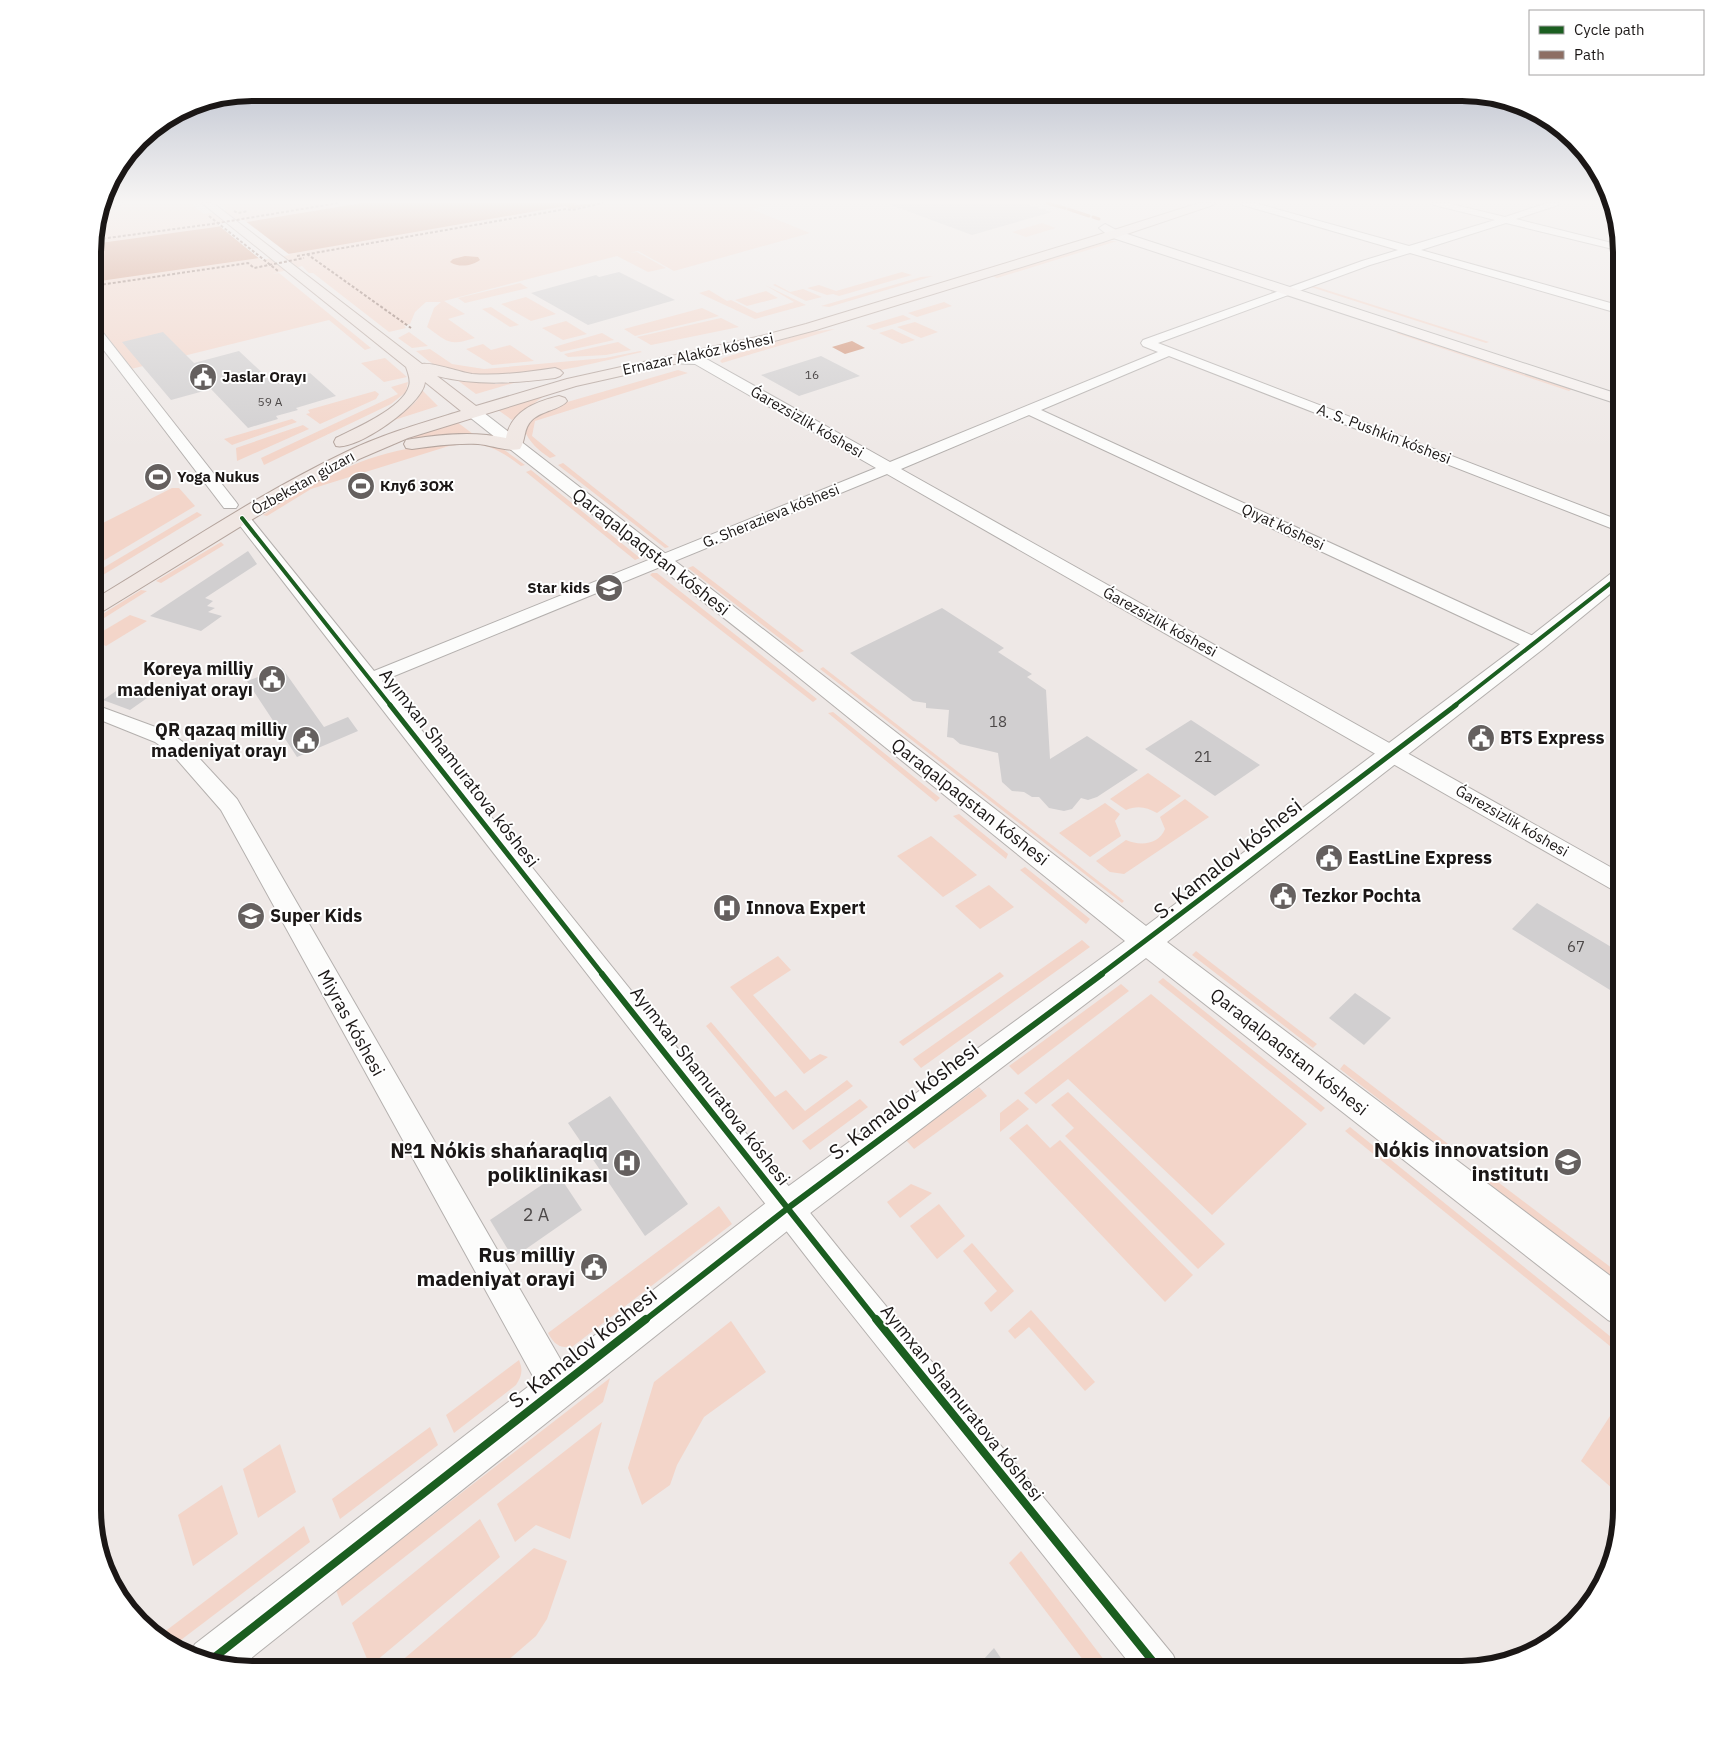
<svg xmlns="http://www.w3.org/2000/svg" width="1714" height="1762" viewBox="0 0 1714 1762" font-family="'IBM Plex Sans',sans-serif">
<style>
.green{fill:#f3d5c9}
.water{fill:#d3957a}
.pier{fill:#eee8e6}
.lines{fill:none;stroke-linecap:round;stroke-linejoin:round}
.stream{stroke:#d3957a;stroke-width:3}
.building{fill:#d1cfd0}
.minor-casing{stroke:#b4b0ae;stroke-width:2}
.tertiary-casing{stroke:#b4b0ae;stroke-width:2}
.secondary-casing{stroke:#b4b0ae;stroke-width:2}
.primary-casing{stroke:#b4a49d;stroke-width:2}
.minor{fill:#fcfcfb;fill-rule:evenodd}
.tertiary{fill:#fcfcfb;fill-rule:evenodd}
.secondary{fill:#f6f1ef;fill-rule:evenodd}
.primary{fill:#f0e7e3;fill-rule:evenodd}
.quiet{stroke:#8d6e63;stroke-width:2;stroke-dasharray:3 2;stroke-linecap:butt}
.cycleway-far3-casing{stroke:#fff;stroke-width:6}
.cycleway-far2-casing{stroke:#fff;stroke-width:8}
.cycleway-far1-casing{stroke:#fff;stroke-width:9}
.cycleway-casing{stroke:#fff;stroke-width:11}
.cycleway-far3{stroke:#1b5e20;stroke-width:4}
.cycleway-far2{stroke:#1b5e20;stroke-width:5}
.cycleway-far1{stroke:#1b5e20;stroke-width:6}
.cycleway{stroke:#1b5e20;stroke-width:8}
.labels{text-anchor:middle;stroke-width:4;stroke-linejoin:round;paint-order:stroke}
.far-number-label{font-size:12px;fill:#4c4848}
.far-street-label{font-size:15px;fill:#1b1716;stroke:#fff}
.far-poi-label{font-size:15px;font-weight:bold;fill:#1b1716;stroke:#fff;text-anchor:start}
.number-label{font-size:15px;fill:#4c4848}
.street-label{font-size:18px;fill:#1b1716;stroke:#fff}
.poi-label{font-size:18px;font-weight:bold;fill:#1b1716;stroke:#fff;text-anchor:start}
.near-number-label{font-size:18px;fill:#4c4848}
.near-street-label{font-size:21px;fill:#1b1716;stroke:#fff}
.near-poi-label{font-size:21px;font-weight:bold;fill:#1b1716;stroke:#fff;text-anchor:end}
.rim{fill:none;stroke:#1b1716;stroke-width:6}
</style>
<rect width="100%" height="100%" fill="#eee8e6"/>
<g class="green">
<path d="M126 203H190L204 214 227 210 219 203H775L751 209 810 233 674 271 638 251 630 253 637 252 666 268 648 272 617 256 444 301 465 314 448 319 475 338C449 346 449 343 427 327L434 308 441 302H426L415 312 410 324 404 325 406 328 389 332 313 273H309L302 266 272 274 279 273 371 348 365 350 329 320 131 369 93 321V242L102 207Z"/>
<path d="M1042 223 1056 228 1026 237 1012 232Z"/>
<path d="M1110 241H1117L997 278 992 276Z"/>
<path d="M902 272 912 275 839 296 833 294 827 295 807 288 819 285 836 291Z"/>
<path d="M933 276 829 307 821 306 921 277Z"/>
<path d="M520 283 528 288 465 303 458 298Z"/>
<path d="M775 284 790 292 803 289 822 297 806 301 773 285Z"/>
<path d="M765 285 806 305 755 319 699 293 709 290 727 301 731 300 757 313 794 302Z"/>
<path d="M1314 286 1489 342 1486 343 1311 287Z"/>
<path d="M766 291 778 298 747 306 735 300Z"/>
<path d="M526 297 556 314 531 321 501 304Z"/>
<path d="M944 302 952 306 917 317 908 313Z"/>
<path d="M491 307 519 325 510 327 482 309Z"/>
<path d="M702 308 719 316 635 336 624 329Z"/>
<path d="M903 315 911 319 874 330 866 326Z"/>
<path d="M721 318 739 327 651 345 637 337Z"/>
<path d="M566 321 587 334 563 340 542 328Z"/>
<path d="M915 322 938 332 921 338 897 327Z"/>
<path d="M835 329 722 363 720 361 723 358 809 332Z"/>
<path d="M892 329 915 340 902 344 879 333Z"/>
<path d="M409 332 428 346 412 348 398 338Z"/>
<path d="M1399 332 1572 389 1569 391 1396 333Z"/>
<path d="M602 333 614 340 561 352 554 347Z"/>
<path d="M618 342 631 350 606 355 568 357 564 354Z"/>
<path d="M483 344 491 350 510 345 534 361 492 365 466 349Z"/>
<path d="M430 349 452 364 484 369 605 358 640 351 642 352C581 366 499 390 439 367 431 364 423 356 416 351Z"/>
<path d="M385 358 407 377 384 382 361 363Z"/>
<path d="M678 370 688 373 535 421 532 436 556 456 550 458C538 450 529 442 524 429L528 419 550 407Z"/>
<path d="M457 380 495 384 517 382 476 394Z"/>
<path d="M408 382 406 392 391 404 264 465 261 458 398 394 391 387Z"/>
<path d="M422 390 438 406 388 422C401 413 417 406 422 390Z"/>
<path d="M375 391 379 394 376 399 320 424 306 414 310 413 308 410Z"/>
<path d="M544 396 512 420 498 410Z"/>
<path d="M292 419 297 422 232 445 224 439Z"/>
<path d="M457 422 473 434 446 435 397 441Z"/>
<path d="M303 425 309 429 237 461 236 448Z"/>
<path d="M479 441 503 449 525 465 521 466C496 447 482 440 449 446L311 489 267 516 263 515C310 484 360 455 418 447 438 444 459 443 479 441Z"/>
<path d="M563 463 669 547 665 548 558 465Z"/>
<path d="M531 470 640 558 635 560 526 472Z"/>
<path d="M172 488H179L195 506 93 567V528Z"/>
<path d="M197 512 202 515 93 581V574Z"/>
<path d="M221 542 224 545 161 583 156 581Z"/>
<path d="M693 566 804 651 799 653 688 568Z"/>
<path d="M652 573H657L817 699 813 702 650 575Z"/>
<path d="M141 590 147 591 93 625V620Z"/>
<path d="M130 615 147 621 106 646 93 640V637Z"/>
<path d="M823 667 1124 901 1122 903 820 669Z"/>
<path d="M833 712 940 798 936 802 828 713Z"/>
<path d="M1148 773 1181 796 1157 813C1147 807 1137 805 1126 810L1110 799Z"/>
<path d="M1185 799 1209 817 1124 874 1110 872 1096 861 1126 840C1140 846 1159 845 1165 829L1160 817Z"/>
<path d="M1105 803 1120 814 1115 821 1121 836 1090 857 1059 833Z"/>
<path d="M959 814 1008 854 1006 859 953 816Z"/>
<path d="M931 836 977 875 943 897 897 856Z"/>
<path d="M1025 867 1090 919 1086 924 1020 870Z"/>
<path d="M989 885 1014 907 980 929 955 906Z"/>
<path d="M1082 940 1090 947 921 1068 913 1059Z"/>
<path d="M1196 951 1317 1044 1313 1048 1192 955Z"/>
<path d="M778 956 791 970 753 995 810 1060 820 1054 828 1057 804 1074 730 987Z"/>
<path d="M1000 972 1004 976 903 1046 899 1042Z"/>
<path d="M1163 978 1325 1108 1321 1112 1158 982Z"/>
<path d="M1121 984 1129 991 1018 1075 1009 1066Z"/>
<path d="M1151 994 1307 1124 1212 1215 1068 1079 1036 1104 1024 1093Z"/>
<path d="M711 1022 775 1097 786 1090 805 1111 847 1080 853 1086 793 1130 706 1026Z"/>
<path d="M1344 1064 1452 1147 1447 1152 1340 1069Z"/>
<path d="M979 1087 987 1096 914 1149 906 1140Z"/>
<path d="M1068 1092 1225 1244 1198 1269 1065 1136 1074 1128 1051 1105Z"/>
<path d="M860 1099 868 1107 810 1150 802 1141Z"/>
<path d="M1018 1099 1029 1109 1000 1132V1113Z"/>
<path d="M1027 1124 1050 1148 1060 1140 1193 1275 1165 1302 1009 1138Z"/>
<path d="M1350 1127 1621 1345V1355L1345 1131Z"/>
<path d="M1478 1167 1621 1275V1286L1474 1172Z"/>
<path d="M911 1184 932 1193 900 1218 887 1202Z"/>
<path d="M939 1204 965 1236 937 1259 910 1226Z"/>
<path d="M719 1206 732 1224 572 1347C559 1348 555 1345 548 1333Z"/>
<path d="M972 1243 1014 1291 991 1312 984 1303 997 1291 963 1251Z"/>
<path d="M1031 1310 1095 1382 1085 1391 1029 1327 1015 1339 1008 1331Z"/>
<path d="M731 1321 766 1372 704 1417 677 1465 670 1485 642 1505 628 1468 654 1382Z"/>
<path d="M519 1360C523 1370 522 1376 516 1385L454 1433 446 1415Z"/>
<path d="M610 1378 603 1402 342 1606 336 1590Z"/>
<path d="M1619 1402 1621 1404V1496L1581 1461Z"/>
<path d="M602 1422 570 1539 536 1525 515 1542 497 1504Z"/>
<path d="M430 1427 438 1445 340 1519 332 1499Z"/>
<path d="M280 1444 296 1492 258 1518 243 1469Z"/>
<path d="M222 1485 238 1534 193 1566 178 1515Z"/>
<path d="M480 1519 500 1557 370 1666 352 1623Z"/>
<path d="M304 1526 310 1542 173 1646 159 1636Z"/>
<path d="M534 1548 567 1561 547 1619 536 1636 498 1669H392Z"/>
<path d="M1021 1551 1111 1669H1090L1009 1563Z"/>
</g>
<g class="water">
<path d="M362 203H577L573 205 599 203 571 209 565 206 294 253 93 282V244L216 227Z"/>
<path d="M465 256 478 257 480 260C472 266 459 268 450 262L453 259Z"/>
<path d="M852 341 865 348 845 354 832 347Z"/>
</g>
<path class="pier" d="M244 220 290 255 261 260 217 224Z"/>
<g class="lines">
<g class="stream">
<path d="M1047 203 1065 208"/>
<path d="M1068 209 1089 216"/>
<path d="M1093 217 1099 219"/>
</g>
</g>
<g class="building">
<path d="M891 203H1023L1052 212 972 235 891 205Z"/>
<path d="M619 272 675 300 588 325 531 293 596 275 599 277Z"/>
<path d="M163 332 194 363 239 351 273 383 310 373 336 396 296 408 298 410 276 416 278 419 248 428 211 389 171 400 122 342Z"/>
<path d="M821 356 860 376 799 396 761 375Z"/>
<path d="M248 551 257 564 205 598 213 601 207 606 215 608 208 612 222 616 201 631 150 616Z"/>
<path d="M942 608 1004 648 998 652 1032 674 1027 677 1046 690 1050 759 1087 736 1138 770 1097 797 1088 800 1081 798 1072 809 1064 811 1049 808 1039 797H1032L1024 792 1012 791 1002 782 998 753 960 744 953 738 947 737 949 710 926 708V703L913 701 850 653Z"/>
<path d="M282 668 324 727 348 717 358 731 297 757 247 681Z"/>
<path d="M122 687 150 696 130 710 103 700Z"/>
<path d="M1191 720 1260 765 1215 796 1145 749Z"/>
<path d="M1537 903 1618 951 1611 960 1622 966V976L1610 990 1512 929Z"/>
<path d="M1355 993 1391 1018 1364 1045 1329 1018Z"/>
<path d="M610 1096 688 1204 645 1236 568 1123Z"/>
<path d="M558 1174 582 1210 513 1258 490 1220Z"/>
<path d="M994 1648 1009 1670H974Z"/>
</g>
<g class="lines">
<g class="minor-casing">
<g id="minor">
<path d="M103 203H122L120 205 103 208Z"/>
<path d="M1241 203H1255L1409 246 1495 220 1434 205 1432 203H1447L1505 217 1547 203H1560L1558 205 1516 219 1620 245 1621 251 1506 223 1421 250 1621 306V314L1410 253 1370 265 1158 343 1621 521V532L1169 356 1041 410 1542 640 1544 644 1542 648 1535 650 1528 648 1029 415 901 469 1621 873V893L1613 890 887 474 382 681 844 1255 1173 1655 1179 1669H1134L822 1277 234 518 236 515H248L374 671 876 468 695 364 667 363 666 360 667 357H703L890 462 1158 352 1143 346 1141 343 1143 340 1362 261 1398 250 1243 205Z"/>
<path d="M93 324 97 325 236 502 238 505 236 508H224L93 336Z"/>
<path d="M93 704 169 732 187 745 237 799 570 1376 575 1388 570 1400 558 1405 546 1400 221 810 173 755 155 742 93 717Z"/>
</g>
</g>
<g class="tertiary-casing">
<path id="tertiary" d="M473 407 479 409 1146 926 1527 639 1614 571 1621 569V585L1543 649 1167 942 1621 1284V1326L1608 1320 1146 958 801 1220 240 1667 190 1655 195 1644 775 1196 1125 941 786 667 467 415 465 412 467 409Z"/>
</g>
<g class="secondary-casing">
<path id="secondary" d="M1105 224 1118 231 1621 395V405L1110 237 1099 228Z"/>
</g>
<g class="primary-casing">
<g id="primary">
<path d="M202 203H213L422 364C431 362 460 372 472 374 500 376 528 372 555 368L560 370 563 373 560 376 555 378C515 383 477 386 437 376L476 406 567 379 761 336 806 324 1095 236 1199 203H1215L1213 205 1103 242 816 330 763 344 576 386 408 438 359 459 300 490 100 613 93 615V600C176 550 258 494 346 452 383 434 422 423 461 411L425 382C423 405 356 451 336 446L334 442 336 438C356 428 403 408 409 386 411 380 408 373 406 367Z"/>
<path d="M559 396 565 398 567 401C562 409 541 411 532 420 523 428 526 440 520 449 507 452 491 445 478 444 456 443 434 446 412 449L406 448 404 444 406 440 412 439C443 434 475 431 506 438 511 411 535 402 559 396Z"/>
</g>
</g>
<use href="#minor" class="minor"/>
<use href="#tertiary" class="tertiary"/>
<use href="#secondary" class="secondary"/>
<use href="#primary" class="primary"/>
<g class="quiet">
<path d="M234 211 238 213 248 211"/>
<path d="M209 216 278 271"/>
<path d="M93 240 212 224 338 203"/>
<path d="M307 254 411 328"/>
<path d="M297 256 566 209 572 210 603 203"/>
<path d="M93 286 248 263 254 268 304 258"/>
</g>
<g class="cycleway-far3-casing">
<g id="cycleway-far3">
<path d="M242 518 391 706"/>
<path d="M1454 706 1621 575"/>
</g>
</g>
<g class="cycleway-far2-casing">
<g id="cycleway-far2">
<path d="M390 705 603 975"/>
<path d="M1100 975 1456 705"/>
</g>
</g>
<g class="cycleway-far1-casing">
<g id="cycleway-far1">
<path d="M602 974 877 1321"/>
<path d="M644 1321 788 1208 1102 974"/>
</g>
</g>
<g class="cycleway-casing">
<g id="cycleway">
<path d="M876 1319 1159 1669"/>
<path d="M211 1660 646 1319"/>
</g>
</g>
<use href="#cycleway-far3" class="cycleway-far3"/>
<use href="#cycleway-far2" class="cycleway-far2"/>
<use href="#cycleway-far1" class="cycleway-far1"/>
<use href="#cycleway" class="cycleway"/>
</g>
<linearGradient id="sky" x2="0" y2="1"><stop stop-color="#9fa8bc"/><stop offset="0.45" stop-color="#f7f5f4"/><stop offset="1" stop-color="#f7f5f4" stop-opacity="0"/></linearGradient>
<rect width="1714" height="449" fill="url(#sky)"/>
<defs>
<g id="civic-disc" transform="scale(1.4375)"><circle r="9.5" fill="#65605f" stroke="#fff"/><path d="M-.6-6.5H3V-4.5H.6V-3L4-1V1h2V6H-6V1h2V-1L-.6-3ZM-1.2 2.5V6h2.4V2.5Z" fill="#fff"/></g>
<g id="stadium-disc" transform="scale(1.4375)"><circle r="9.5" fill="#65605f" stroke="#fff"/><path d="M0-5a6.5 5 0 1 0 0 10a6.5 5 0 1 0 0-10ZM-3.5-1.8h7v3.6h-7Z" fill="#fff"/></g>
<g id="school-disc" transform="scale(1.4375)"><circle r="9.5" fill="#65605f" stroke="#fff"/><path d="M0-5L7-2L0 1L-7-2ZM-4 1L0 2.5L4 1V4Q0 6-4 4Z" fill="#fff"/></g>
<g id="hospital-disc" transform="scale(1.4375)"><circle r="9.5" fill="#65605f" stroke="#fff"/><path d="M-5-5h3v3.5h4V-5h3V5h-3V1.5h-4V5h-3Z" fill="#fff"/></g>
<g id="university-disc" transform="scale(1.4375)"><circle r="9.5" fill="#65605f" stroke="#fff"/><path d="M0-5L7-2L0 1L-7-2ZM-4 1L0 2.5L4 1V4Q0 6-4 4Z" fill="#fff"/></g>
</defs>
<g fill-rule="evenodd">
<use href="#civic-disc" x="203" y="377"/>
<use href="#stadium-disc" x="158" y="477"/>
<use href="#stadium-disc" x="361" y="486"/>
<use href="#school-disc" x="609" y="588"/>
<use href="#civic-disc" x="272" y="679"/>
<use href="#civic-disc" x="1481" y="738"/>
<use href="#civic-disc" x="306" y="740"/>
<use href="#civic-disc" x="1329" y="858"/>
<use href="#civic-disc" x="1283" y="896"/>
<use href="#hospital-disc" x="727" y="908"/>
<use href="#school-disc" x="251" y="916"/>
<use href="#university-disc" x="1568" y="1162"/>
<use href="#hospital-disc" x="627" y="1163"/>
<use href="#civic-disc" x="594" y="1267"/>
</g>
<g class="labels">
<g class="far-number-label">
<text x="812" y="379">16</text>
<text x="270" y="406">59 А</text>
</g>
<g class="far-street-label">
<text transform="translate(698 354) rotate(-12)" y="5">Ernazar Alakóz kóshesi</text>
<text transform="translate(807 422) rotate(30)" y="5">Ǵarezsizlik kóshesi</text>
<text transform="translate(1384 434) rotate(21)" y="5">A. S. Pushkin kóshesi</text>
<text transform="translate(303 483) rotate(-29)" y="5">Ózbekstan gúzarı</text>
<text transform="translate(771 516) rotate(-22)" y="5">G. Sherazieva kóshesi</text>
<text transform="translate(1283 527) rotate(25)" y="5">Qıyat kóshesi</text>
<text transform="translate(1160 622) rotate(29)" y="5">Ǵarezsizlik kóshesi</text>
<text transform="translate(1512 821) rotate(30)" y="5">Ǵarezsizlik kóshesi</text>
</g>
<g class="far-poi-label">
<text x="222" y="382">Jaslar Orayı</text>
<text x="177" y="482">Yoga Nukus</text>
<text x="380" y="491">Клуб ЗОЖ</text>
<text x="590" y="593" text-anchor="end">Star kids</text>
</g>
<g class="number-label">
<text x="998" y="727">18</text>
<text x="1203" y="762">21</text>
<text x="1576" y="952">67</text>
</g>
<g class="street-label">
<text transform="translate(651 552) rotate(38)" y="6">Qaraqalpaqstan kóshesi</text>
<text transform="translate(459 768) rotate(52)" y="6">Ayımxan Shamuratova kóshesi</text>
<text transform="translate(970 802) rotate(38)" y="6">Qaraqalpaqstan kóshesi</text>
<text transform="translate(351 1023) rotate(61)" y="6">Miyras kóshesi</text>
<text transform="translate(1289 1052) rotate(38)" y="6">Qaraqalpaqstan kóshesi</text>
<text transform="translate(710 1086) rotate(52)" y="6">Ayımxan Shamuratova kóshesi</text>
<text transform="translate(962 1403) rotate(51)" y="6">Ayımxan Shamuratova kóshesi</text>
</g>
<g class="poi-label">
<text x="253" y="675" text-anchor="end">Koreya milliy<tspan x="253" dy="21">madeniyat orayı</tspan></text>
<text x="287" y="736" text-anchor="end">QR qazaq milliy<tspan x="287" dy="21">madeniyat orayı</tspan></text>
<text x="1500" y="744">BTS Express</text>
<text x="1348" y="864">EastLine Express</text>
<text x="1302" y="902">Tezkor Pochta</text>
<text x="746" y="914">Innova Expert</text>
<text x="270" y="922">Super Kids</text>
</g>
<g class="near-number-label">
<text x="536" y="1221">2 А</text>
</g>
<g class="near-street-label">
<text transform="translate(1228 859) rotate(-38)" y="7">S. Kamalov kóshesi</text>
<text transform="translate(904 1101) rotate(-37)" y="7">S. Kamalov kóshesi</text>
<text transform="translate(583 1348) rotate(-38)" y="7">S. Kamalov kóshesi</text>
</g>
<g class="near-poi-label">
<text x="1549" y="1157">Nókis innovatsion<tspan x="1549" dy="24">institutı</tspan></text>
<text x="608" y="1158">№1 Nókis shańaraqlıq<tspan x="608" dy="24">poliklinikası</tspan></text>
<text x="575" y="1262">Rus milliy<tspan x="575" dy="24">madeniyat orayi</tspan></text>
</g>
</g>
<path d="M0 0H1714V1762H0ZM252 101H1462A151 151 0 0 1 1613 252V1510A151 151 0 0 1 1462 1661H252A151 151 0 0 1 101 1510V252A151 151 0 0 1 252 101Z" fill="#fff" fill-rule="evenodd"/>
<path class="rim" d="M252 101H1462A151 151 0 0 1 1613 252V1510A151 151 0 0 1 1462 1661H252A151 151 0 0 1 101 1510V252A151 151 0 0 1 252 101Z"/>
<rect x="1529" y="10" width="175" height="65" fill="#ffffff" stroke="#a4a2a2"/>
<rect x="1539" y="26" width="25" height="8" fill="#1b5e20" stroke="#a4a2a2"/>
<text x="1574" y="35" font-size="15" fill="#1b1716">Cycle path</text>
<rect x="1539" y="51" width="25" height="8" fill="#8d6e63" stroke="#a4a2a2"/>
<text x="1574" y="60" font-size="15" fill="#1b1716">Path</text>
</svg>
